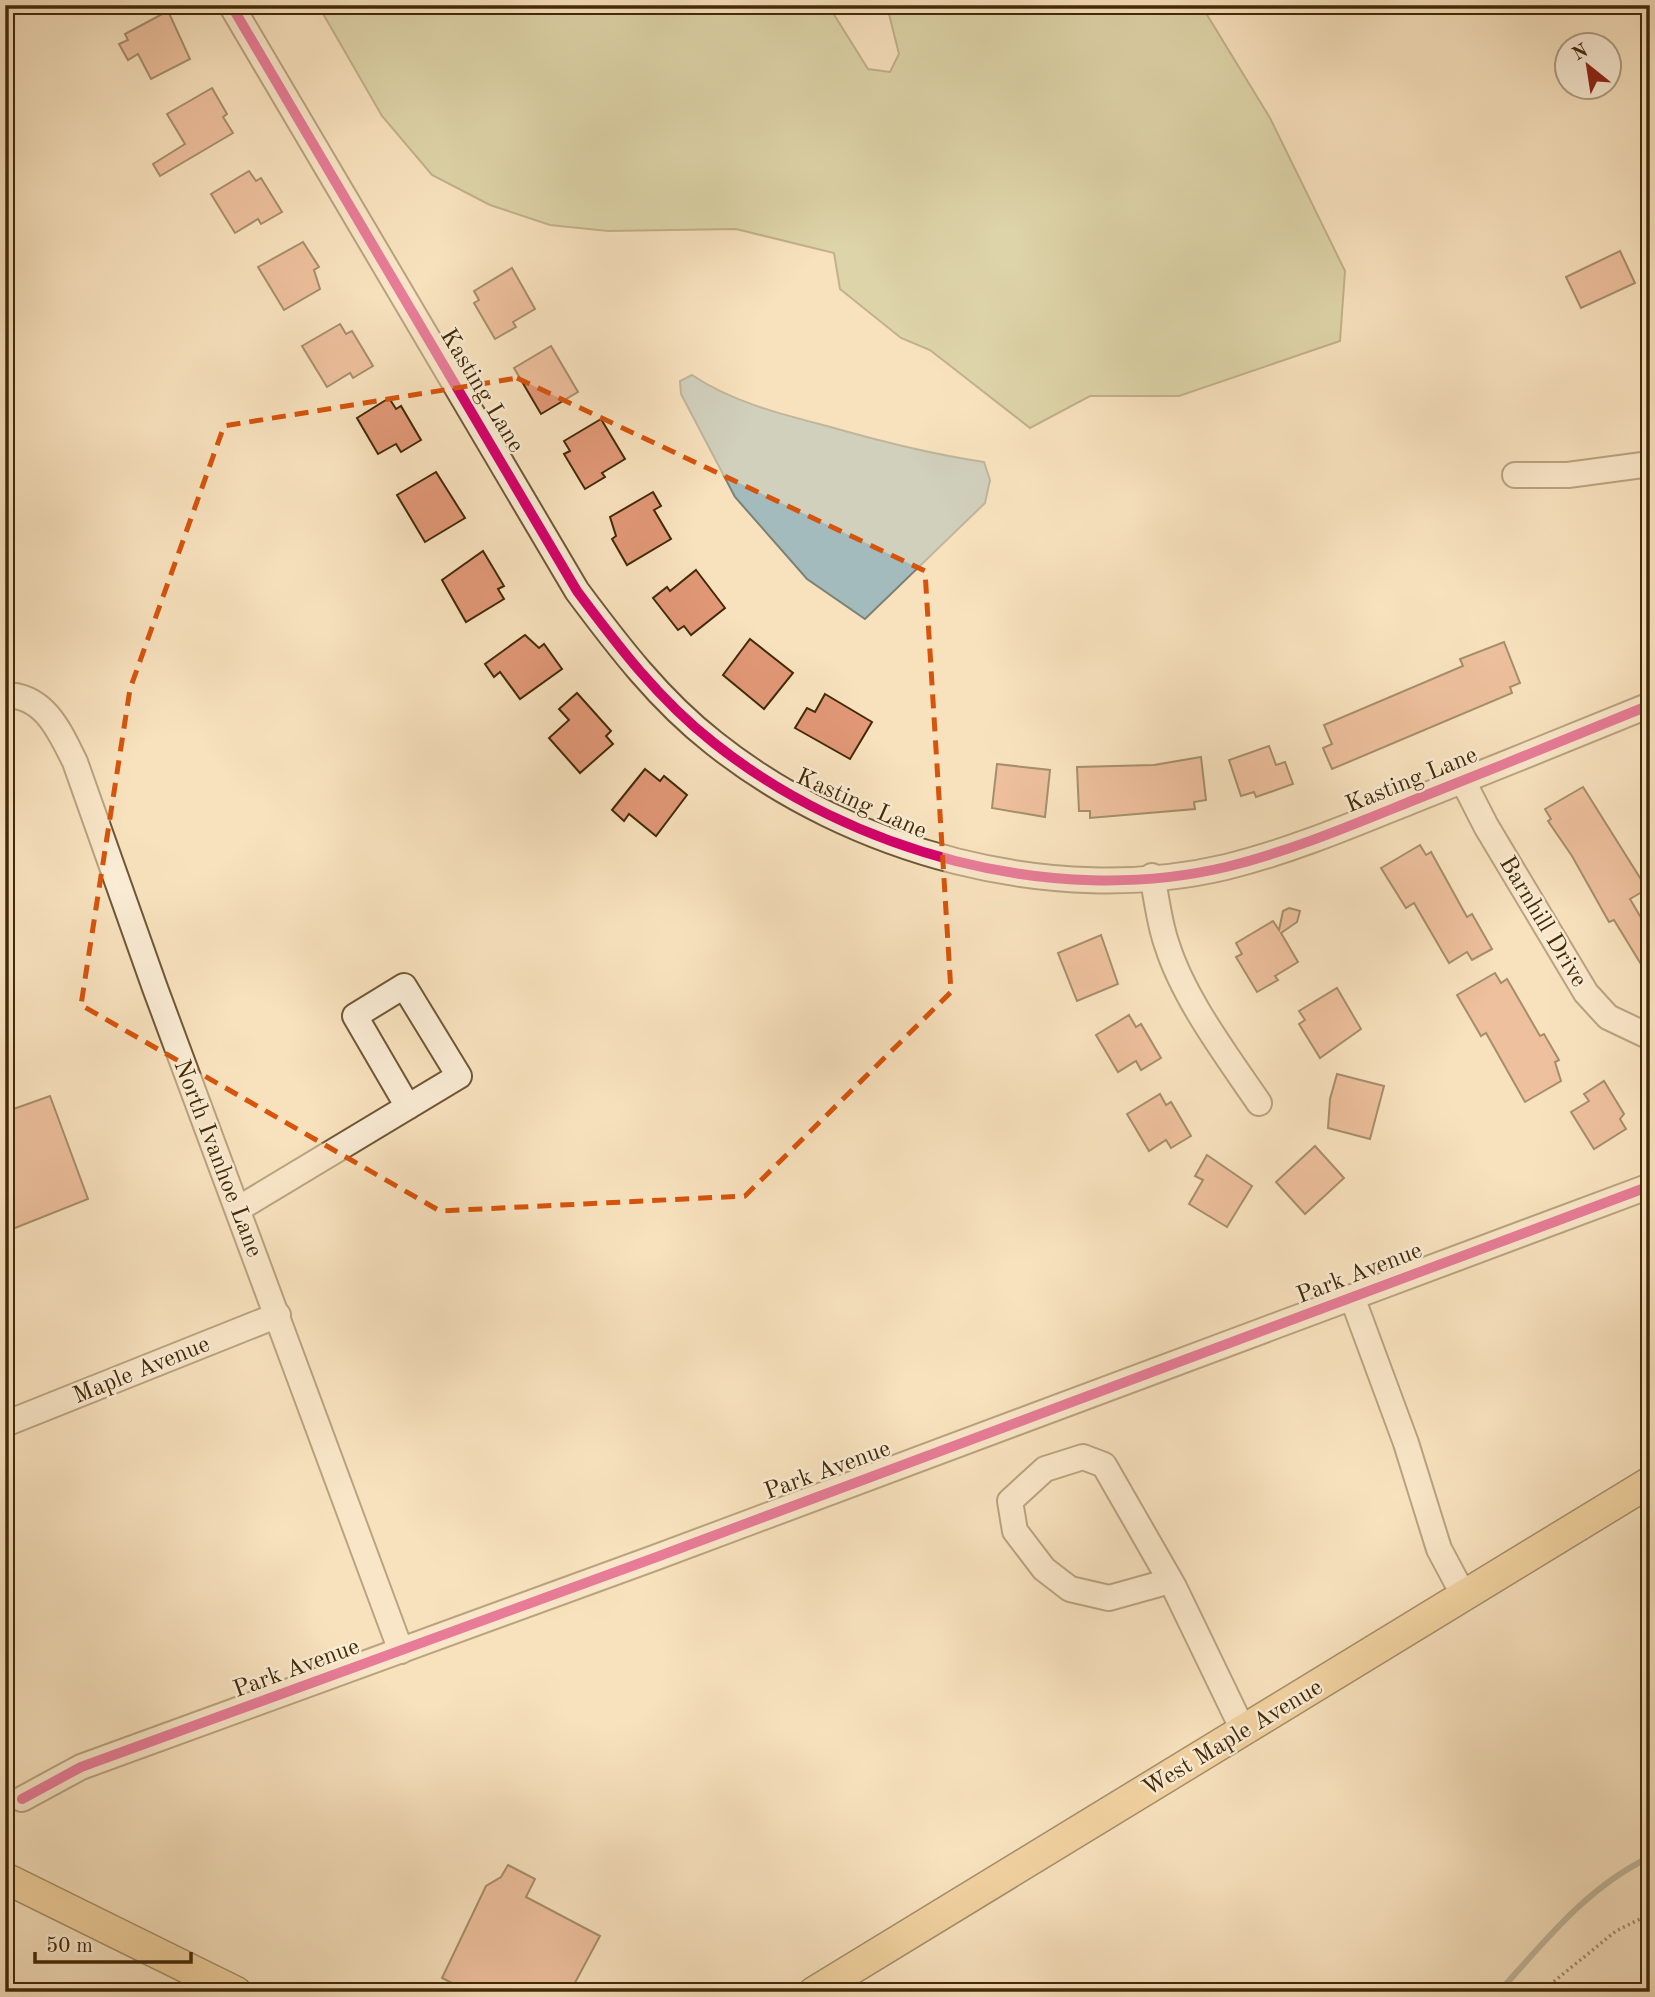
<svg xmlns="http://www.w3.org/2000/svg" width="1655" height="1997" viewBox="0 0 1655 1997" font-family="'Old Standard TT',serif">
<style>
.green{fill:#bfc390;stroke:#80764c;stroke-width:2}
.water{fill:#a3bbbc;stroke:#7c8174;stroke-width:2}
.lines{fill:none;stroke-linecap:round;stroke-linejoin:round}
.stream{stroke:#7c8174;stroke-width:6}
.building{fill:#e29877;stroke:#422a07;stroke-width:2}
.minor-casing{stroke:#705835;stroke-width:28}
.major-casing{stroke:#422a07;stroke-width:33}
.path{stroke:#422a07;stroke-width:3.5;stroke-dasharray:2 3.5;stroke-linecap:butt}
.minor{stroke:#faecd5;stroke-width:24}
.major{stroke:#ecc17f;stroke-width:30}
.cycleway-casing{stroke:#faecd5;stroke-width:15}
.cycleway{stroke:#d6006c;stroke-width:10}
.marked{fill:none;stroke:#d7540c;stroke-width:5;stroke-dasharray:14 9;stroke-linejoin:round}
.labels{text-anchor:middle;stroke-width:5;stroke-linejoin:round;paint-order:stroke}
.street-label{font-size:24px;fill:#422a07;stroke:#faecd5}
</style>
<rect width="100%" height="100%" fill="#f8e2be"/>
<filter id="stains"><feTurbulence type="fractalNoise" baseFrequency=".00286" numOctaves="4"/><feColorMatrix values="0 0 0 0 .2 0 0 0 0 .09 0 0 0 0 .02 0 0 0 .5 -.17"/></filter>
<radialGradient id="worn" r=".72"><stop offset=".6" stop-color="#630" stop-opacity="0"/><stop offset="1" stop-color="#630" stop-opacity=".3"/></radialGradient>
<path class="green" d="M318 5H828L868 69 890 72 899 54 889 14 882 5H1201L1270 118 1345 271 1340 341 1179 396H1090L1030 428 930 350 901 338 840 289 834 253 736 229 608 231 550 225 490 205 432 175 382 116Z"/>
<path class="water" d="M692 375C732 402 781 414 827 426 879 441 930 454 984 462L990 480 985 503 865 619 807 579 735 497 681 394 680 381Z"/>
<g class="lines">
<path class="stream" d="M1499 1992C1545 1941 1587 1887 1650 1857"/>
</g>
<g class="building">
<path d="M168 11 190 59 151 79 138 54 128 60 119 44 128 40 125 34Z"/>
<path d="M212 88 227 114 223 117 233 133 160 176 153 164 185 144 167 114Z"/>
<path d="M249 171 256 181 261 178 282 212 261 224 258 219 235 233 211 194Z"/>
<path d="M303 242 319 267 314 270 320 289 284 310 258 267Z"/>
<path d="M1620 251 1635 283 1581 308 1566 277Z"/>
<path d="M512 268 535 309 513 322 516 327 495 339 474 303 479 300 474 291Z"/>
<path d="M340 324 346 334 352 331 373 366 353 378 350 373 327 387 302 346Z"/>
<path d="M551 346 578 392 541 414 514 368Z"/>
<path d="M389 398 396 409 401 406 421 440 401 452 396 444 378 454 357 418Z"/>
<path d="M601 419 625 459 602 473 605 477 585 489 564 454 570 451 564 441Z"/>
<path d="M436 472 465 518 425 542 397 495Z"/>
<path d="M653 492 661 506 654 510 671 539 627 565 612 539 616 536 610 517Z"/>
<path d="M483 551 504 586 498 589 504 599 466 622 442 580Z"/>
<path d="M696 570 725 608 691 635 684 626 678 630 653 598 667 587 670 591Z"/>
<path d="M525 635 539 648 544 644 562 669 520 699 500 672 494 677 485 664Z"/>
<path d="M750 639 793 673 764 709 723 675Z"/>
<path d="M1504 642 1520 683 1510 687 1512 693 1332 769 1323 748 1332 744 1324 725 1463 666 1460 659Z"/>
<path d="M577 693 611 731 606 736 613 744 580 773 549 738 569 720 559 709Z"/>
<path d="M825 694 872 722 850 759 795 728 807 708 815 712Z"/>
<path d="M1269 746 1276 765 1285 762 1293 784 1256 797 1254 792 1241 796 1229 760Z"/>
<path d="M1201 757 1206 800 1194 802 1195 809 1090 818V811H1079L1077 767 1154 765Z"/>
<path d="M997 764 1050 770 1045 817 992 808Z"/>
<path d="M645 769 660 781 664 776 687 795 656 836 629 814 624 821 612 810Z"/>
<path d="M1583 787 1647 889 1630 899 1650 933V979L1614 920 1609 922 1572 856 1548 821 1551 819 1545 809Z"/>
<path d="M1420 845 1426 855 1431 852 1467 917 1472 914 1492 949 1472 960 1467 952 1449 963 1414 903 1406 908 1381 868Z"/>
<path d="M1289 908 1300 911 1297 922 1281 933 1298 962 1275 976 1278 980 1257 992 1236 957 1242 954 1236 943 1273 921 1279 930 1283 911Z"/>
<path d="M1101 935 1118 984 1077 1001 1058 953Z"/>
<path d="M1495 973 1501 983 1507 979 1540 1036 1544 1034 1559 1060 1555 1062 1561 1081 1525 1102 1486 1033 1481 1036 1457 995Z"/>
<path d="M1337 988 1361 1029 1320 1058 1299 1024 1305 1020 1299 1011Z"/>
<path d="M1129 1015 1136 1027 1141 1024 1161 1058 1141 1070 1136 1061 1118 1072 1096 1035Z"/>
<path d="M1337 1074 1384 1086 1370 1139 1328 1128 1330 1099Z"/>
<path d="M1604 1081 1624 1114 1620 1119 1626 1129 1594 1149 1571 1112 1589 1101 1584 1094Z"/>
<path d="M1160 1094 1166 1105 1171 1102 1191 1136 1171 1148 1166 1140 1149 1151 1127 1114Z"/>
<path d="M50 1096 88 1199 5 1232V1112Z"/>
<path d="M1315 1146 1344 1178 1305 1214 1276 1182Z"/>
<path d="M1207 1155 1252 1186 1227 1227 1189 1204 1203 1180 1195 1176Z"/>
<path d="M508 1865 535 1879 526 1897 600 1936 570 1992H470L442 1978 486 1886 501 1877Z"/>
</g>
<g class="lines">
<g class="minor-casing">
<g id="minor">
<path d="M231 5 577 591C618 646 659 700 714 743 851 852 1053 908 1226 867 1291 851 1352 825 1414 800 1493 769 1571 737 1650 705"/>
<path d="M1515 475H1568L1650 464"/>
<path d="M5 695C45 695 60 732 75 762L155 988 401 1651"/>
<path d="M1463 781 1486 826 1586 993 1608 1017 1650 1037"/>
<path d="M1152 876C1157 899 1159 923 1167 945 1184 999 1227 1056 1259 1103"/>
<path d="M238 1209 459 1076 404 986 355 1016 408 1107"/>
<path d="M1352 1297 1406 1443 1439 1549 1464 1596"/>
<path d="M5 1424 278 1315"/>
<path d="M1170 1581 1109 1598 1070 1589 1044 1569 1015 1531 1010 1501 1045 1469 1083 1457 1104 1465 1174 1587 1243 1730"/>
<path d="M22 1799 81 1767 654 1558 1650 1186"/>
</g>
</g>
<g class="major-casing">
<g id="major">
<path d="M5 1878 236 1992"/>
<path d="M814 1992 1650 1482"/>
</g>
</g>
<path class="path" d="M1541 1992 1616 1931 1650 1914"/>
<use href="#minor" class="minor"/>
<use href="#major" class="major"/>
<g class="cycleway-casing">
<g id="cycleway">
<path d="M231 5 577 591C618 646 659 700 714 743 851 852 1053 908 1226 867 1291 851 1352 825 1414 800 1493 769 1571 737 1650 705"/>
<path d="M22 1799 81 1767 654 1558 1650 1186"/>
</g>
</g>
<use href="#cycleway" class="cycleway"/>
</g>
<path d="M0 0H1655V1997H0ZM517 378 925 571 951 992 745 1196 440 1211 81 1005 130 689 224 426Z" fill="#f8e2be" fill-opacity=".55" fill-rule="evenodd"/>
<path class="marked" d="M517 378 925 571 951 992 745 1196 440 1211 81 1005 130 689 224 426Z"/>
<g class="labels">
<g class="street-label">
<text transform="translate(483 390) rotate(59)" y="8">Kasting Lane</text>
<text transform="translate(1411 779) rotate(-22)" y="8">Kasting Lane</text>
<text transform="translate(862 803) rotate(24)" y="8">Kasting Lane</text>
<text transform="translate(1544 921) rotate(59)" y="8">Barnhill Drive</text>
<text transform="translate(219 1158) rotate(69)" y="8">North Ivanhoe Lane</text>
<text transform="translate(1359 1272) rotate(-21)" y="8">Park Avenue</text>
<text transform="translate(141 1369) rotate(-22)" y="8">Maple Avenue</text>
<text transform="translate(827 1469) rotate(-20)" y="8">Park Avenue</text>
<text transform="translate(296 1667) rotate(-20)" y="8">Park Avenue</text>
<text transform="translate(1232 1737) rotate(-31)" y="8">West Maple Avenue</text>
</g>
</g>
<rect width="1655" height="1997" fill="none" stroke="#f8e2be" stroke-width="28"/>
<rect x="7" y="7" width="1641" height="1983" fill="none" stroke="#422a07" stroke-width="3.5"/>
<rect x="14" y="14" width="1627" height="1969" fill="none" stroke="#422a07" stroke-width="2"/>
<g transform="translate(1588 66) rotate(330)"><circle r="33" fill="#faecd5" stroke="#b09e83" stroke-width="2"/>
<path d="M0-5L12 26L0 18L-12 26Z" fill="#8f2418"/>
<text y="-10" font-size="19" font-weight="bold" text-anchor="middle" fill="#422a07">N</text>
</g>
<path d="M35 1952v10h156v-10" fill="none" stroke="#422a07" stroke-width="3.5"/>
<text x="46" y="1952" font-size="21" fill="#422a07" stroke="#faecd5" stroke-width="5" paint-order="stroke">50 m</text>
<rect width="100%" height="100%" filter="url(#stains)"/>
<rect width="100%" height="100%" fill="url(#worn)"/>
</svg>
